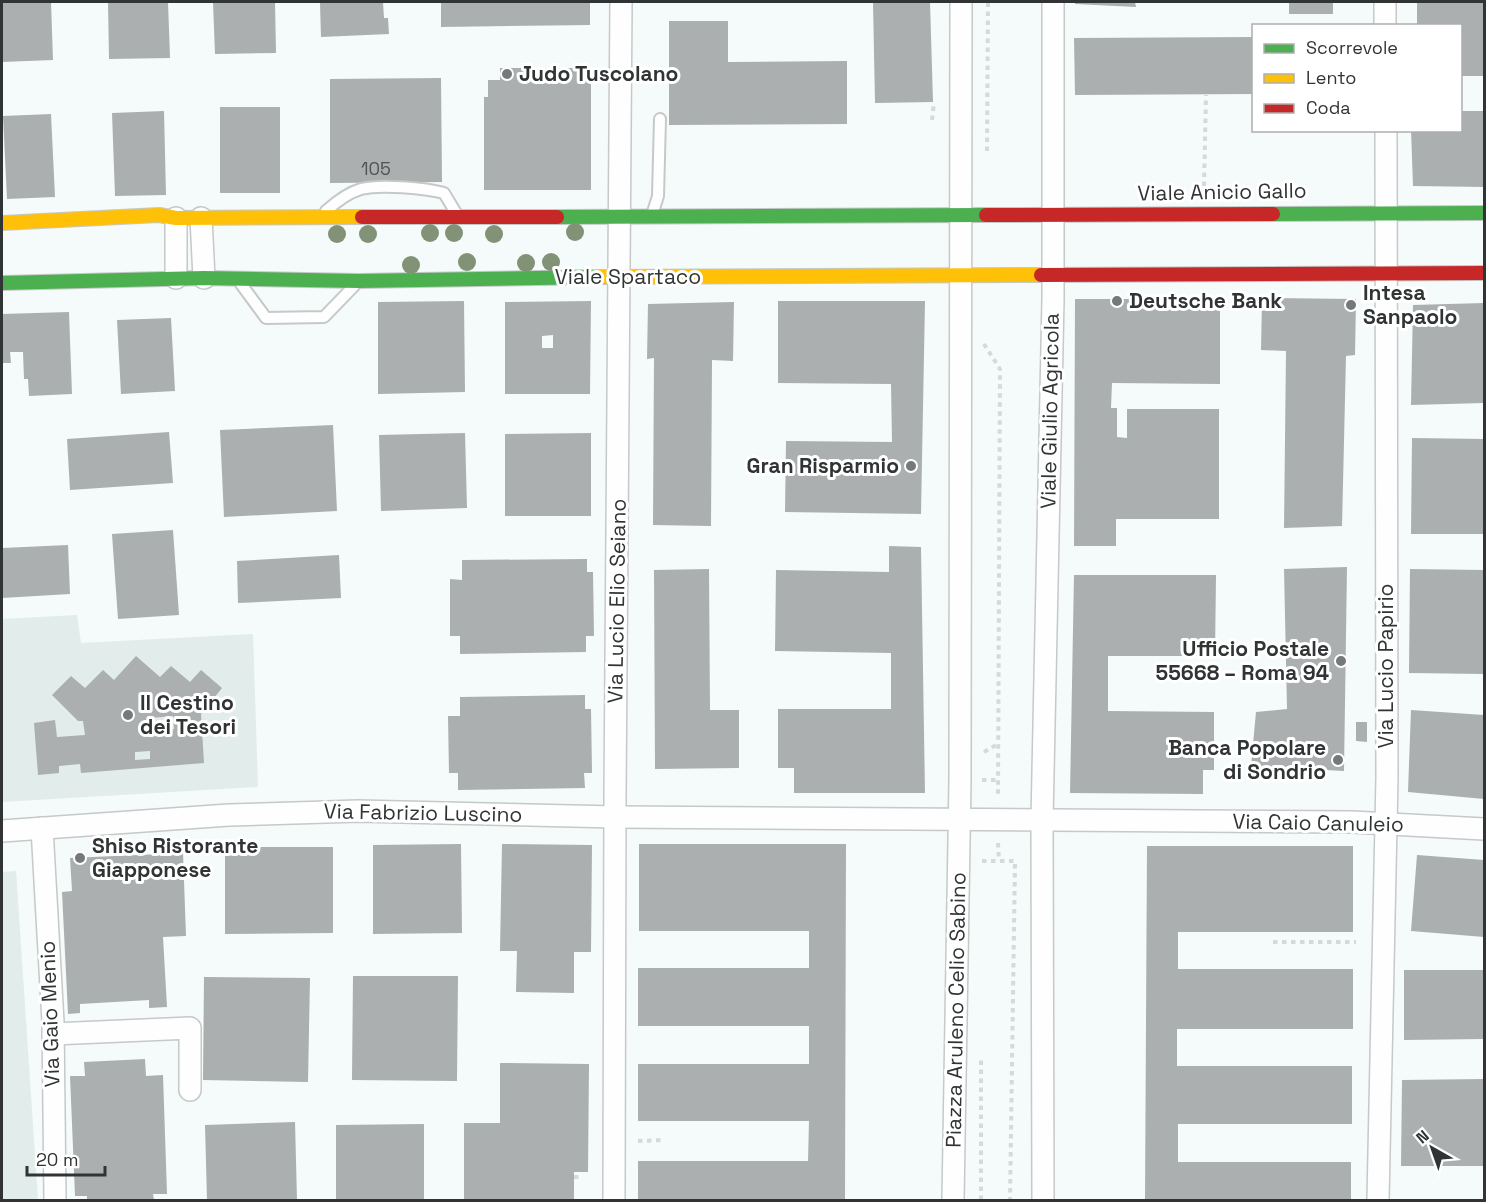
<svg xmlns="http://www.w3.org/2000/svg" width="1486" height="1202" viewBox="0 0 1486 1202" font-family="'Space Grotesk',sans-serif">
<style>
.built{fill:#e1eceb}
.building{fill:#abafaf;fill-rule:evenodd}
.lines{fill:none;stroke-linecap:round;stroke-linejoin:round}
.lane-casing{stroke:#c5c9c8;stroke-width:14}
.street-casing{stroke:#c5c9c8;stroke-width:24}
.fast-casing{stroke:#c5c9c8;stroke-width:16}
.slow-casing{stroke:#c5c9c8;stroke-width:16}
.jam-casing{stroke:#c5c9c8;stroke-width:16}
.path{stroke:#d7d8d8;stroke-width:4;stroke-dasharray:4.5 4.5;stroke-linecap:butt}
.lane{stroke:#fefefe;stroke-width:10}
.street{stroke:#fefefe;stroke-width:21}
.fast{stroke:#4caf50;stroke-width:14}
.slow{stroke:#ffc107;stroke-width:14}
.jam{stroke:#c62828;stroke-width:14}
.tree{fill:#819277}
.poi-dot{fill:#767979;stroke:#fff;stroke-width:2}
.labels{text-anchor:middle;stroke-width:6;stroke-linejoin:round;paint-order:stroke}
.number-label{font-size:18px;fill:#505353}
.poi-label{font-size:21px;font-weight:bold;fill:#313434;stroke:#fff;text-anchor:start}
.street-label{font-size:21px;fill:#313434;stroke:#fff}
</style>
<rect width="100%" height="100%" fill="#f5fafa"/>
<g class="built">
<path d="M77 615 81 643 253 634 258 787 2 802V619Z"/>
<path d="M16 871 38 1200H2V872Z"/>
</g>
<g class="building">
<path d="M2 2H51L53 60 2 62Z"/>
<path d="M108 2H168L170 58 109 59Z"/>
<path d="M213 2H275L276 53 215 54Z"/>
<path d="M340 2H383L384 18H388L389 34 321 37 320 3Z"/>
<path d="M441 2H590V25L441 27Z"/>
<path d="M873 2H930L933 102 875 103Z"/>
<path d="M1075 2H1135L1136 7 1075 4Z"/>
<rect x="1289" y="2" width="44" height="12"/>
<path d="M1417 2H1484V76H1460V26H1417Z"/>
<path d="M669 21H728V62L847 61V124L669 125Z"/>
<path d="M1254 37V94L1075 95 1074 38Z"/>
<path d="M500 68H577V77H591V190H484V97H488V80H500Z"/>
<path d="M441 78 442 182 330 183V79Z"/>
<rect x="220" y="107" width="60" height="86"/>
<path d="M164 111 166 195 115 196 112 113Z"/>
<path d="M1460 111H1484V187L1413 186 1411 130H1460Z"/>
<path d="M51 114 55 197 7 199 3 116Z"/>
<path d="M1262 298 1356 299 1355 355 1346 356 1342 526 1284 528 1286 351 1261 350Z"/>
<path d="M1075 299H1220V384L1112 383 1111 408H1117V437L1127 438V409H1219V519H1116V546H1074Z"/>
<path d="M464 301 465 392 378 394V302Z"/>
<path d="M591 301 590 394H505V302ZM553 335V348H542V336Z"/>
<path d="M778 301H925L921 514 785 512 786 441 892 442 891 384 778 383Z"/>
<path d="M734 302 733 361 712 360 711 526 653 525 654 358 647 359 648 304Z"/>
<path d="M1484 303V403L1411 405 1413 305Z"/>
<path d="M69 312 72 394 29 396 28 379H24L23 352H10L11 363H2V314Z"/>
<path d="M171 318 175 391 121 394 117 320Z"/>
<path d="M333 425 337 511 224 517 220 430Z"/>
<path d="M169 432 173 483 70 490 67 439Z"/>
<path d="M465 433 467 508 381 511 379 435Z"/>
<path d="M591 433V516H505V434Z"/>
<path d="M1412 438 1484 439V534H1411Z"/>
<path d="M173 530 179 615 118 619 112 534Z"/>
<path d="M68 545 70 594 2 598V548Z"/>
<path d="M889 546 921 547 925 793H794V768H778V709H891V653L775 651 776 570 889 572Z"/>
<path d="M339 555 341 598 238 603 237 561Z"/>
<path d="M587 559V572H593L594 636H586V652L460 654V636H450V579L462 580V560Z"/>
<path d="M1347 567 1344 771 1251 766 1256 712 1287 709 1284 569Z"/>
<path d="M709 569 710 710H739V768L655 769 654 570Z"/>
<path d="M1410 569 1484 570V674L1409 673Z"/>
<path d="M1074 575H1216L1215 656H1108V711L1214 712V770H1203V794L1070 793Z"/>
<path d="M136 656 160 677 171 666 190 682 201 670 222 688 201 714 204 763 81 773 80 764 59 766V773L38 775 34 723 55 720 57 737 85 735 83 721H78L52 695 71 676 85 688 103 670 114 680ZM173 716 174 729 152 732 151 718ZM150 751V759L135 760V752Z"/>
<path d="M585 695V709H591L592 773H584L585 788 458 790V773H449L448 716H460V697Z"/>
<path d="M1411 710 1484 715V799L1408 792Z"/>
<path d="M1356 722H1367V742L1356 741Z"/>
<path d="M461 844 462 933 373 934V845Z"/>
<path d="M502 844 592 845 591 952H574V993L516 992 517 951H500Z"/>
<path d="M639 844H846L845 1200H638V1161H808L809 1121H638V1064H809V1026H638V968H809V931H639Z"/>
<path d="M1147 846H1353V932H1178V969H1353V1029H1177V1066H1352V1124H1178V1162H1351V1200H1145Z"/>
<path d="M225 847H333V933L225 934Z"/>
<path d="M183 853 186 936 163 937 167 1007 149 1008V1000L80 1004V1013L68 1014 62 892 72 891 70 858Z"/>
<path d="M1417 855 1484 860V937L1411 931Z"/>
<path d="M1404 970H1484V1039L1404 1040Z"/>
<path d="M353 976H458L457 1081 352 1080Z"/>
<path d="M204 977 310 978 308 1082 203 1080Z"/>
<path d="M145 1059 146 1076 163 1075 167 1194H153L154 1200H87V1196H75L70 1076H85L84 1062Z"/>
<path d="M500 1063 589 1064 588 1172H574V1200H464V1123H500Z"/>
<path d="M1484 1079V1166H1401L1402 1080Z"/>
<path d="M295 1122 297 1200H207L205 1125Z"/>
<path d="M424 1124V1200H336V1125Z"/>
</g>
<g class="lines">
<g class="lane-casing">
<g id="lane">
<path d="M326 211C336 202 347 193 361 189 380 184 425 188 444 193L456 213"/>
<path d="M652 215 658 196 660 119"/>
<path d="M241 284 266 318 324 317 354 286"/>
</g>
</g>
<g class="street-casing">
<g id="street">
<path d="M1385 2V26"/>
<path d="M176 218V278"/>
<path d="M201 218 204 278"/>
<path d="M42 828 53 1022 55 1200"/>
<path d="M2 831 229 815 358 811 615 817 1352 822 1484 829"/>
<path d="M53 1034 190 1028V1090"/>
<path d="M614 1200 615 795 621 2"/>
<path d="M953 1200 960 780 961 2"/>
<path d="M1043 1200 1042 820 1053 299V2"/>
<path d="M1378 1200 1387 777 1386 130"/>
</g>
</g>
<g class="fast-casing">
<g id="fast">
<path d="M1273 214 1484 213"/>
<path d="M557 217 986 215"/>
<path d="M2 283 204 278 358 281 598 277"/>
</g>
</g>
<g class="slow-casing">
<g id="slow">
<path d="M2 223 159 215 176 218 362 217"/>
<path d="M598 277 1041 275"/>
</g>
</g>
<g class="jam-casing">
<g id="jam">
<path d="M986 215 1273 214"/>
<path d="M362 217H557"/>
<path d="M1041 275 1484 273"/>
</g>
</g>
<g class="path">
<path d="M932 120 934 103"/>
<path d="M987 151 988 2"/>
<path d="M1204 186 1206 95"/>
<path d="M984 344 1000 369 998 797"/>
<path d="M984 752 998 744"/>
<path d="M982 780H998"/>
<path d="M998 843 999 861"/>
<path d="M982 861H1015L1010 1200"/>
<path d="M1273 942H1356"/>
<path d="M638 1141 664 1140"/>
<path d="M574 1177H579"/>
<path d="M981 1200V1058"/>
</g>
<use href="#lane" class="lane"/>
<use href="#street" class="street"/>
<use href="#fast" class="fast"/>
<use href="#slow" class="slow"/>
<use href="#jam" class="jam"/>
</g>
<g class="tree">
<circle cx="575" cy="232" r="9"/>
<circle cx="430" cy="233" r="9"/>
<circle cx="454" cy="233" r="9"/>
<circle cx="337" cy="234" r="9"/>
<circle cx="368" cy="234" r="9"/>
<circle cx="494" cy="234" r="9"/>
<circle cx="467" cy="262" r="9"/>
<circle cx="551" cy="262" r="9"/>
<circle cx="526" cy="263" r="9"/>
<circle cx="411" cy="265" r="9"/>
</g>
<g class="poi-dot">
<circle cx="507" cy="74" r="6"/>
<circle cx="1117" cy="301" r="6"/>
<circle cx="1351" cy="305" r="6"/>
<circle cx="911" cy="466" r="6"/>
<circle cx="1341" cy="661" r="6"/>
<circle cx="128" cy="715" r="6"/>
<circle cx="1338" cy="760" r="6"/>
<circle cx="80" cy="858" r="6"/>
</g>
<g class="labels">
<g class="number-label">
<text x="376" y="175">105</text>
</g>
<g class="poi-label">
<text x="519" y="81">Judo Tuscolano</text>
<text x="1363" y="300">Intesa<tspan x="1363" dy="24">Sanpaolo</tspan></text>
<text x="1129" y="308">Deutsche Bank</text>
<text x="899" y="473" text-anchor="end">Gran Risparmio</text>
<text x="1329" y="656" text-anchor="end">Ufficio Postale<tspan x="1329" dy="24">55668 – Roma 94</tspan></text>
<text x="140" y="710">Il Cestino<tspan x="140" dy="24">dei Tesori</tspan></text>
<text x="1326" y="755" text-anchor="end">Banca Popolare<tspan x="1326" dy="24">di Sondrio</tspan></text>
<text x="92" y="853">Shiso Ristorante<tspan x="92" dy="24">Giapponese</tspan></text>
</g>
<g class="street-label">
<text transform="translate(1222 192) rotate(-1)" y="7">Viale Anicio Gallo</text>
<text x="628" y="284">Viale Spartaco</text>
<text transform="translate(1050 411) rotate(-89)" y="7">Viale Giulio Agricola</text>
<text transform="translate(617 601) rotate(-89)" y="7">Via Lucio Elio Seiano</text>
<text transform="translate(1386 666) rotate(-90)" y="7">Via Lucio Papirio</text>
<text transform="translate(423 813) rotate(1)" y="7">Via Fabrizio Luscino</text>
<text transform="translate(1318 823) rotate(1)" y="7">Via Caio Canuleio</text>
<text transform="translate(956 1010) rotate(-89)" y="7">Piazza Aruleno Celio Sabino</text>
<text transform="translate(50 1014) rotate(-92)" y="7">Via Gaio Menio</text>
</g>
</g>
<rect width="1486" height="1202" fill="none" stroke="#313434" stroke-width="6"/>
<rect x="1252" y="24" width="210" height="108" fill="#ffffff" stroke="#adaeae" stroke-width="1.5"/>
<rect x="1264" y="44" width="30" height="9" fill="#4caf50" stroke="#adaeae" stroke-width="1.5"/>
<text x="1306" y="54" font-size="18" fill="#313434">Scorrevole</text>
<rect x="1264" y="74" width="30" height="9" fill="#ffc107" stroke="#adaeae" stroke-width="1.5"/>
<text x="1306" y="84" font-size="18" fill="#313434">Lento</text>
<rect x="1264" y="104" width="30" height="9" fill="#c62828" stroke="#adaeae" stroke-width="1.5"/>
<text x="1306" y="114" font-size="18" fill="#313434">Coda</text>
<g transform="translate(1432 1148) rotate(320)" stroke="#ffffff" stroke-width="4.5" paint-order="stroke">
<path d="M0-4.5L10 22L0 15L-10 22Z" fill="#313434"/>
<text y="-9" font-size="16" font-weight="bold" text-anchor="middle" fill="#313434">N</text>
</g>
<path d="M27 1166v9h78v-9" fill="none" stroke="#313434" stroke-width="3"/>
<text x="36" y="1166" font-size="18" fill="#313434" stroke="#ffffff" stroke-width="4.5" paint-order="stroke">20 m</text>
</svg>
